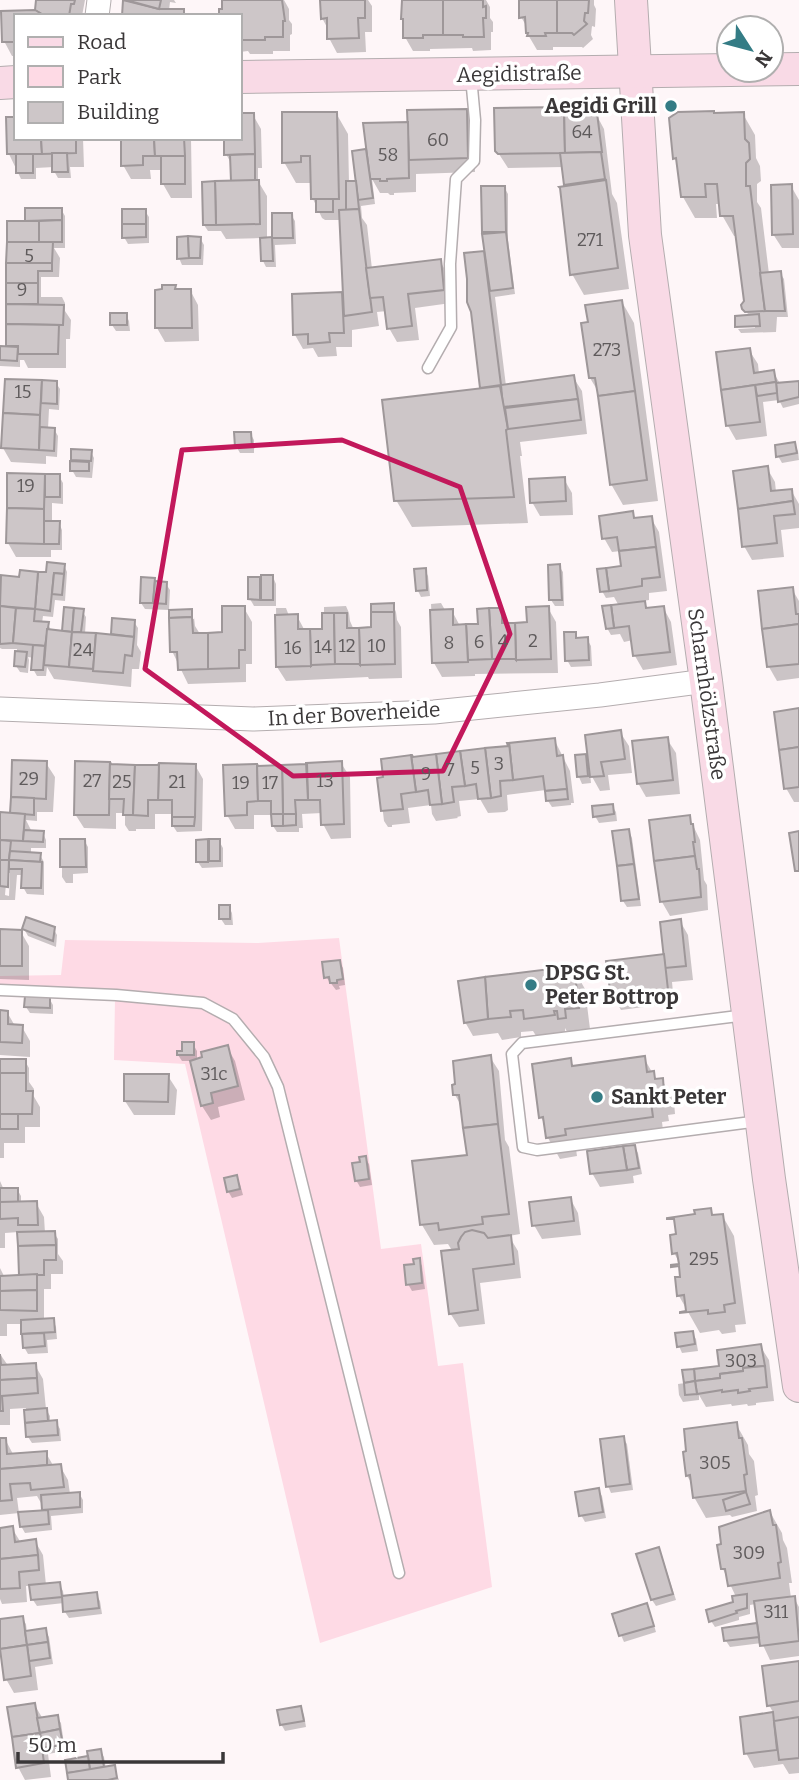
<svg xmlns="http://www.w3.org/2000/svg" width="799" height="1780" viewBox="0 0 799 1780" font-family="Bitter,serif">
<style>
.green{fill:#fedae5}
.shadow{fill:#0003;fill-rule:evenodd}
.building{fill:#cdc6c8;stroke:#9e9799;stroke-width:2}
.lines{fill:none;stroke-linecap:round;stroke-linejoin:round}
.lane-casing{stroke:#b4adaf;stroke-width:13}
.street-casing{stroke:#b4adaf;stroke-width:25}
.secondary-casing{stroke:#b4adaf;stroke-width:34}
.lane{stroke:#fff;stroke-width:10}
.street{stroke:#fff;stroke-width:23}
.secondary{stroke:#f9dae6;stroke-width:32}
.marked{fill:none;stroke:#c2185b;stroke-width:5;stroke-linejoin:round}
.poi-dot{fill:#347c85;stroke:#fff;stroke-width:2.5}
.labels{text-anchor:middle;stroke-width:7;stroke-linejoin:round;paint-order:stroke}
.number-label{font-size:18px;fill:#5f5b5c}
.street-label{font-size:21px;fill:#3a3738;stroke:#fff}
.poi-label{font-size:21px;font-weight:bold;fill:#3a3738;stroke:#fff;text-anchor:start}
</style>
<rect width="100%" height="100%" fill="#fef6f8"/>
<path class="green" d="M339 938 381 1249 421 1244 438 1366 463 1363 492 1587 320 1643 185 1064 114 1060 115 998 0 994V976L61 975 65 940 258 943Z"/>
<g class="shadow">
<path d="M38 0H85L82 16H16V56H12L4 41 3 13 36 12Z"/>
<path d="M125 0H174L176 3 170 2 169 10 182 14 184 13 186 16H124Z"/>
<path d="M224 0H284L289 9V20L292 24V34L290 35V51H273V54H250L248 51 240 52V16L224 11Z"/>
<path d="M322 0H368L372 6V32H365L366 52 337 53 329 38 328 29 322 18Z"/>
<path d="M403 0H486L490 7V18L493 22V32H491V50L473 51 472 48 430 49V51H413L405 37V23L402 19Z"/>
<path d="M521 0H594V5L596 9 595 27 592 26 591 35 593 39 583 48 582 47H553V50H537L527 33V27L521 17Z"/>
<path d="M466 111 474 125 475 172 416 174V192L394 193V195H390L388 193H380L372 179 375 204 361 206 362 218 367 225 372 269 440 261 448 275 451 303 415 308 419 340 397 342 389 328 387 311 377 312 379 326 352 330V347H336L337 356 318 357 313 348 303 349 295 335 293 296 344 293 341 220H325L322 218 313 199 312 183H296L284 162 336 113 348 134 349 183H358L365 151 369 158 410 124Z"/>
<path d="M679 113 743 114 755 135 756 158 760 166 761 181 757 184V202L761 208 769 274 780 273 784 279 788 317H777L776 332 741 333 738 329 755 328V325H738V328L737 327V317L749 316 743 305 745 302 737 236H734L722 215 721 204H716L717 218H695L683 197 679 164 675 158 670 119Z"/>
<path d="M596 114 604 129 612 194 617 203 629 289 584 295 572 274 568 187 564 167 508 168 497 151Z"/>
<path d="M240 115H253L261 129 262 168H258V181L267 196V239H274L273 215H291L295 221 296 244 275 245 276 267H266L263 261 262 238 226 239 221 231H208L204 225 233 183 232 165 226 154 240 138Z"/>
<path d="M16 138H83L84 167H70L71 178H58L54 171V167L36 168V179H21L9 154Z"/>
<path d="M123 138H191L192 198H171L163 184V170H150L151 179H131L123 165Z"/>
<path d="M791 186 799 200V248H782L773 234Z"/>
<path d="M504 187 508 194V240L515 294 495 297 506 386 573 377 582 391 587 434 520 442 522 456H520L528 523 412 527 396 500 482 390 473 311 483 253 487 260 486 236 483 232Z"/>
<path d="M61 209 65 216V248H54L60 258 59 277H41V297H62L65 303V311L71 320 70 339H66V368H28L24 360H20V367L0 366V348H8V263L26 223 27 210Z"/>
<path d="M145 211 149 217V243L128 244 124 237Z"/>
<path d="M200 238 204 245 203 265H182L179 258Z"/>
<path d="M175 287 177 291 190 290 198 305 199 341 165 342 157 328Z"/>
<path d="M622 302 634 323 658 501 623 505 611 484 599 393 590 378V323Z"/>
<path d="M126 315 129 321 130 331H116L112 325Z"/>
<path d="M749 350 758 364 759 374 773 372 781 385 799 383V404L783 408 779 400 763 402 767 436 736 440 728 426Z"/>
<path d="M6 381 56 383 60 389 59 410 49 409 48 429H54L58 436 57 457 46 456V464L11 462 3 448Z"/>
<path d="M250 433 254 440V453H240L236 446Z"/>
<path d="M794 444 798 451 799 460 782 463 778 456Z"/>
<path d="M73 451 91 452 94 458 92 478 76 477 72 470Z"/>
<path d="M767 468 775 482 776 492 791 490 799 504V528L781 530 784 557 752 560 744 546Z"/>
<path d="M9 475 59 476 63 483V504L52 503V523H59L62 530V550H51V557H16L8 543Z"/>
<path d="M564 479 572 493 573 515 540 516 532 502Z"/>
<path d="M632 513 635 520 651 518 659 532 667 591 649 593V600L643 601 648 609 663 607 671 622 677 665 643 670 635 656 633 640 624 642 620 634 611 635 607 628 619 606 614 597 606 598 602 591 623 568 621 551 612 552 604 538Z"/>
<path d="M64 565 67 572 65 601 55 600 53 617 43 616 42 623 48 624 52 632 64 633 82 611 86 617 85 634 114 637 112 634 134 622 138 628 137 645 141 652 139 669H132L131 687 54 679 47 667 46 676H37L33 669 34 658 28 657 29 660 28 673 20 672 16 666 17 649H2L0 648V602L2 577 21 579 48 574Z"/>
<path d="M559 566 563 572 564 606H555L551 600Z"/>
<path d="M425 570 428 576 430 596 421 597 418 591Z"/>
<path d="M273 577 276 584V606H254L250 599V579Z"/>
<path d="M154 580 155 583 166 584 170 590 169 610 145 609 141 603Z"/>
<path d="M792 589 799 601V678L777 681 769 667 760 593Z"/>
<path d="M441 603 445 610 452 611 460 626 480 625 501 610 509 625 529 624 548 608 556 622 558 673 475 674V676L442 677 434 663 431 604Z"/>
<path d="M393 605 396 612 397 620 401 627 402 678 369 679 368 677 286 681 277 667 276 608H286L289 616H297L305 631 324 630V607L346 606 349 613 350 621 354 630 373 629Z"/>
<path d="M244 608 252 622V664H246V682L188 684 172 651 171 620 194 619V617L195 626 200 634H224Z"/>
<path d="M575 634 578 640 587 639 591 646 592 666 571 667 567 660Z"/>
<path d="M799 710V802H794L786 788Z"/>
<path d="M620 732 629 746 632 773 608 775 610 790 600 791 590 773 591 783 582 784 579 777 577 757 585 756 591 765Z"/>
<path d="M554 739 570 771 574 803H571V805L552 807 548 801 546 790 507 795 508 810 505 812 488 813 480 799 459 801 461 816 457 817 458 818 436 821 432 814 431 805 408 808 410 823 392 825V827H388L384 821 379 779 385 778 413 759 510 747Z"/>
<path d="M667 739 676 753 680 794 646 797 638 783Z"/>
<path d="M46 763 55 777 53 812H37V821L26 820 32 832 43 833 46 840V848H31V855H40L44 862V895L27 894 23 887V875H17L15 900H0V814L14 815ZM7 873H10L9 896 5 895Z"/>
<path d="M341 763 350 777 351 838 331 839 323 824 322 813 302 814 303 828H299V832H277L273 826V815H254V829H235L227 815 259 768Z"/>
<path d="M195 765 203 779 202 831 177 832 173 826 174 814H155V829H136V831H129L125 825V813H116V829L84 828 75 814 111 766Z"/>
<path d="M612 806 616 812 617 821 599 823 595 816Z"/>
<path d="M689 817 700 840 704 880 707 885 708 910 670 916 662 902Z"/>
<path d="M629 831 632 838 641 906 627 907 623 901Z"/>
<path d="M84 840 88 847V873L73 874V883H66L62 877V841Z"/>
<path d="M198 841H219L223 848V867L202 868 198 862Z"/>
<path d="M229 907 232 913 233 925H225L221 919Z"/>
<path d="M680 921 688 935 693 980 672 982 674 1003 621 1010 613 996 666 955Z"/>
<path d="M53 928 57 935 56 947 28 936 24 929Z"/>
<path d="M0 931 21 932 29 946V980L0 979Z"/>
<path d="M339 961 343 968 345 985 339 986 340 989 336 990 326 977Z"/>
<path d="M573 968 585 989 590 1029 576 1030 577 1039H571L565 1028V1036L538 1039 533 1031 521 1032V1037L502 1040 498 1033 473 1036 465 1022Z"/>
<path d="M49 998 53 1005V1014L30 1013 26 1007Z"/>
<path d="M0 1012H7L15 1026 22 1027 30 1041V1057L0 1055Z"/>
<path d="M193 1044 197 1051V1060L227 1047 235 1061 245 1100 218 1107 220 1117 211 1120 202 1106 192 1061H182L178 1055Z"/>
<path d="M490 1057 499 1071 505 1140 509 1147 520 1234 509 1236 518 1251 521 1278 480 1283 485 1324 459 1327 450 1313 453 1252 448 1244 434 1245 422 1225 469 1156 462 1107 455 1095 457 1086Z"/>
<path d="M644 1058 657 1081 662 1080 674 1101 675 1114 668 1115 669 1121 662 1122 664 1138 576 1149 577 1156 560 1159 548 1138 546 1127 541 1117 570 1060 574 1067Z"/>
<path d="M0 1061H25L29 1068V1082L34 1089 33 1095 40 1107V1127H25V1143H4V1158H0Z"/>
<path d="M168 1076 177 1090 175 1115H134L125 1101Z"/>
<path d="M634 1146 638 1153 642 1174 633 1176 634 1183 600 1187 592 1173Z"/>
<path d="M365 1158 369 1164 372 1185 360 1187 356 1180Z"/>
<path d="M236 1177 240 1184 243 1195 232 1198 228 1191Z"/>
<path d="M0 1181 4 1190 17 1189 21 1196V1204L36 1203 44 1217 45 1233H54L58 1239V1254L63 1261V1274H51V1289H44V1320H53L56 1327 57 1339 47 1340 48 1353 28 1354 24 1347 23 1324H7V1336H0V1268L5 1278 21 1277 19 1232 5 1233V1248H0Z"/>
<path d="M570 1198 578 1213 581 1235 542 1239 534 1225Z"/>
<path d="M710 1210 714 1217 722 1215 734 1236 746 1324 735 1325 736 1332 722 1334 719 1330 700 1333 679 1296 682 1278 681 1265 674 1253 678 1236 697 1216Z"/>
<path d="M419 1260 422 1266 425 1289 412 1291 408 1284Z"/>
<path d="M692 1333 696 1339 698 1351 682 1353 679 1346Z"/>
<path d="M760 1346 769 1360 774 1401 756 1403V1405L748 1406 747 1404 732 1406 731 1404 706 1407 699 1395V1400L683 1402 679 1395 678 1384 685 1383 721 1367Z"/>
<path d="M0 1354 9 1367 35 1365 43 1379 46 1409 50 1416V1422H56L60 1429 61 1441 32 1443 28 1437 26 1408 10 1409V1425H0Z"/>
<path d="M736 1424 748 1445 749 1454 754 1461 758 1495 755 1496 757 1511 732 1517 730 1515 706 1518 694 1497 693 1485 687 1476Z"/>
<path d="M623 1438 627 1444 633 1490 611 1493 608 1486Z"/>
<path d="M5 1439 13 1454 46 1453 54 1467 60 1466 68 1480 70 1494 79 1493 83 1500V1513L51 1516 52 1530 25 1533 21 1526 44 1512 43 1503H41L37 1496 17 1498 19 1513 0 1515V1440Z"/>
<path d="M598 1490 602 1496 606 1518 585 1522 581 1515Z"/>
<path d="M770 1512 782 1533 783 1540 787 1548 792 1583H789L791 1598H794L799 1607V1656L770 1660 762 1643 730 1647 726 1641 760 1632 756 1604 750 1605V1614L739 1617V1620L715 1627 711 1621 735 1603 736 1597 723 1569Z"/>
<path d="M12 1528 21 1543 35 1541 43 1555 46 1585 59 1584 63 1591 64 1598 96 1594 100 1601 102 1614 69 1618 65 1612 64 1603 37 1606 33 1600 31 1586H26L27 1602 2 1604 0 1599V1529Z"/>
<path d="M658 1549 662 1556 676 1600 656 1606 652 1600Z"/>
<path d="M646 1605 650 1612 656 1632 624 1642 621 1635Z"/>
<path d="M22 1618 26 1624 27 1633 45 1630 49 1637 53 1664 35 1667 38 1690 14 1693 6 1679 0 1635V1621Z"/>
<path d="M799 1663V1773L789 1774 783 1764 754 1768 746 1753 742 1719 774 1714 769 1705Z"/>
<path d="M34 1704 43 1719 57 1717 61 1723 65 1751 48 1754 51 1777 25 1780 18 1767Z"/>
<path d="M301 1708 304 1715 306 1727 285 1731 281 1724Z"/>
<path d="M100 1751 104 1757 106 1769 114 1767 119 1780H70L90 1757Z"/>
</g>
<g class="building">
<path d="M36 0H75L74 4H71L69 16H45L35 10Z"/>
<path d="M123 0 159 9H184V16H122Z"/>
<path d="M126 0H161L159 9Z"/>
<path d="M222 0H282L285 21H283V37H265V40H240V16H219V9H222Z"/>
<path d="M320 0H365V18H358L359 38 327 39V18L321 19Z"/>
<path d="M402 0H443V35H423V38H403V19H401Z"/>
<path d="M443 0H483V7L486 6V18H483L484 37H463V35H443Z"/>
<path d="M519 0H557V33H545L546 36H527L528 33H526L525 17 519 18Z"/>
<path d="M557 0H589L588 13H585L584 21 587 24 574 35 572 33H557Z"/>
<path d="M35 10 45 16H16V42H2L1 11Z"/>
<path d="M564 107 565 153 498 154 495 151 494 108Z"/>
<path d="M564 107H591L597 113 602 152 565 153Z"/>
<path d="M467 109 468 158 409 160 407 110Z"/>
<path d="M714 111V113L744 112 745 139 749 143 750 159 746 163V186H750L765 311 745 312 742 309 741 305 744 301 733 216H720L717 184H705L706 197H681L676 158 673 159 669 118 678 112Z"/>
<path d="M282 112H337L339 199H311L310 156H301V162L282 163Z"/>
<path d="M240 113H254L255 154 224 155V138H240Z"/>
<path d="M6 117H16V138H41L42 154H7Z"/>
<path d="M408 122 409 178 387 179V181H380V179H370L363 123Z"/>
<path d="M41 138H76V153L42 154Z"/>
<path d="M121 138H154L155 156H143V165L121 166Z"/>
<path d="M154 138H184L185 156H155Z"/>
<path d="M366 149 373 198 358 200 352 151Z"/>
<path d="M601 152 605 179 564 185 560 153Z"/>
<path d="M52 153H67L68 172H52Z"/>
<rect x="16" y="154" width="17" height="19"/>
<path d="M255 154V181H231L230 155Z"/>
<rect x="161" y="156" width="24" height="28"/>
<path d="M259 180 260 224 216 225 215 181Z"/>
<path d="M606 180 618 268 570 275 560 188 559 187Z"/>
<path d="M215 181 216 225H203L202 182Z"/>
<path d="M346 181H356L359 209 346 210Z"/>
<path d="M792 184 793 234 772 235 771 185Z"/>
<path d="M481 186H505L506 232H482Z"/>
<rect x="316" y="199" width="17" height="13"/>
<path d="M25 208H62V220L25 221Z"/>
<rect x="122" y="209" width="24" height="15"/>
<path d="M359 209 372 312 344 316 339 210Z"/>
<path d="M272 213H292L293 238H272Z"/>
<path d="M62 220V242H39V221Z"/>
<rect x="7" y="221" width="32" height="21"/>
<path d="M122 224H146V237L122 238Z"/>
<path d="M506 232 513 288 490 291 482 234Z"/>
<path d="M188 236 189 258 177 259V237Z"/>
<path d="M188 236 201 237 200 258H189Z"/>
<path d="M272 237 273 261H261L260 238Z"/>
<path d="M39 242H53L52 263H6L7 242Z"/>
<path d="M484 251 501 385 480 388 471 312 467 302V279L464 253Z"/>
<path d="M441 259 444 290 408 294 412 326 387 329 383 297 370 298 366 268Z"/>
<path d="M6 263H52V271H38V283H6Z"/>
<path d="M781 271 785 311H765L760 273Z"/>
<rect x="6" y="283" width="32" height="21"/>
<path d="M162 285H176L175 289H191L192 328H155V290L162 289Z"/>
<path d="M342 292 344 333H329L330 342 308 344V334L293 335 292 294Z"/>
<path d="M622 300 635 391 598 396 595 378H589L581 323 588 322 585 305Z"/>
<path d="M6 304 64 305 63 325 6 324Z"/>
<rect x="110" y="313" width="17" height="12"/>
<path d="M759 314 760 326 735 327V316Z"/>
<path d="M6 324 59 325 58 354H18V346H6Z"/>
<path d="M0 346 18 347 17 361 0 360Z"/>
<path d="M750 348 754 373 774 370 776 382 721 390 716 352Z"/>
<path d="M574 375 578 399 503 407 501 385Z"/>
<path d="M5 379 42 380 40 415 3 413Z"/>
<path d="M42 380 57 381V404L41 403Z"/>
<path d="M799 381V397L778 402 776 383Z"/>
<path d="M776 382 777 393 757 396 755 385Z"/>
<path d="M755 385 760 422 726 426 721 390Z"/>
<path d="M500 386 508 429 506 430 514 497 394 501 382 400Z"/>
<path d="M635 391 647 480 610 485 598 396Z"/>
<path d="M578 399 581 420 508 429 505 408Z"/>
<path d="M3 413 40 415 39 450 1 448Z"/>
<path d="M40 427 55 428 54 451 39 450Z"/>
<path d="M234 432H251L252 447H235Z"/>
<path d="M795 442 797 453 776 457 775 445Z"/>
<path d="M71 449 92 450 91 461 71 460Z"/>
<path d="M70 461 89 462V471H70Z"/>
<path d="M768 466 771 491 792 489 793 501 738 509 733 471Z"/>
<path d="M7 473 45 474 44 509 7 508Z"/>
<rect x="45" y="474" width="15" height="23"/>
<path d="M565 477 566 501 530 503 529 479Z"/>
<path d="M793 501 795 514 774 516 777 543 742 547 738 509Z"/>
<path d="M7 508 44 509V544L6 543Z"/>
<path d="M633 511 634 518 652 516 656 547 619 551 617 537 602 539 599 516Z"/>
<path d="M44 521H60L59 544H44Z"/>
<path d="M656 547 660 577 642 579V586L609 591 606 568 621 566 619 551Z"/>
<path d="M47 562 65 564 64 574 54 573 50 611 35 609 38 572H46Z"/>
<path d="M560 564 562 600H549L548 565Z"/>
<path d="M426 568 427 590 416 591 414 569Z"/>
<path d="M606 568 609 591 600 592 597 569Z"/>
<path d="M20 570 38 572 35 609 0 606 1 575 19 577Z"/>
<path d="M54 573 64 574 62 595 52 594Z"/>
<rect x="261" y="575" width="12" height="25"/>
<path d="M141 577 155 578 153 603H140Z"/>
<path d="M248 577H260V600L248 599Z"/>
<path d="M155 581 167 582 166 604 153 603Z"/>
<path d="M793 587 796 614H799V624L762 629 758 591Z"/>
<path d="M645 601 646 608 664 606 670 652 633 656 629 626 614 628 611 605Z"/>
<path d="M394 603V612H371V604Z"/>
<path d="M611 605 614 628 606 629 602 606Z"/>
<path d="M0 606 16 608 13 643 0 644Z"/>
<path d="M222 606H245V650H239V668L208 669V633L222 632Z"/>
<path d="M549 606 551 659 516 660 515 623 527 622 526 607Z"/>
<path d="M64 607 74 608 72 632 62 631Z"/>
<path d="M16 608 35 609 34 621 49 622 45 646 13 643Z"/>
<path d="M74 608 84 609 81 632H72Z"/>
<path d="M489 608H502V623H515L516 660 515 659H492Z"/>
<path d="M489 608 492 659 468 660V662L466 624H478L477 609Z"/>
<path d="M192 609V617L169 618V610Z"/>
<path d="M453 609V625L466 624 468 662 432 663 430 610Z"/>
<path d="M371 612H394L395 664 360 665 359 628 371 627Z"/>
<path d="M322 613H334L335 664 312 665 311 666 310 629H322Z"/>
<path d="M334 613H347V628H359L360 665 359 664H335Z"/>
<path d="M298 614V629H310L311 666 276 667 275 615Z"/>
<path d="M192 617 193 633H208V669L178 670 177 652H170L169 618Z"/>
<path d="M112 618 135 620 134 637 111 634Z"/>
<path d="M799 624V664L767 667 762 629Z"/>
<path d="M47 629 72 632 69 667 44 665Z"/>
<path d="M72 632 96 633 93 671V669L69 667Z"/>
<path d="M564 632H576V638L588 637 589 660 565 661Z"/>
<path d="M96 633 134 637 132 656 125 655 123 673 93 671Z"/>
<path d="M33 645 45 646 43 670H31Z"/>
<path d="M15 651 27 652 25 667 14 666Z"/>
<path d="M799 708V747L779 750 774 712Z"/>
<path d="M621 730 625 759 601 762 604 776 590 777 585 735Z"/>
<path d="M668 737 673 780 637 784 632 741Z"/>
<path d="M555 738 557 756 563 755 567 789 545 791 543 776 513 780 509 743Z"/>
<path d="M507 743H509L513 780 500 781 501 796 491 798 485 748 508 746Z"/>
<path d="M799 747V787L784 789 779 750Z"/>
<path d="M485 748 491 798 478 799 476 784 465 786 460 751Z"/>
<path d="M460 751 465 786 452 787 454 802 442 804 436 754Z"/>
<path d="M436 754 442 804 430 805 428 790 416 792 411 755H412L413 757Z"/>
<path d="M586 754 588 776 577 777 575 755Z"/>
<path d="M411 755 416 792 401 794 403 809 381 811 377 778 383 777 381 759Z"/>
<path d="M12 760 47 761 46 799 11 797Z"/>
<path d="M75 761 110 762 109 815H74Z"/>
<path d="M342 761 344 824 321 825 320 800H308L307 763Z"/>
<path d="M110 762 111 764 135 765 133 815H123L124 799H109Z"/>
<path d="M306 762 308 800H295L296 814H283L282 765 306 764Z"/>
<path d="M159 763 196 764 195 817H172V800H158Z"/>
<path d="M159 763 158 800H148V816L133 815 135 765H158Z"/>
<path d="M257 764 258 801 247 802V815L225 816 223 765Z"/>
<path d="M257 764 258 766 282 765 283 814H271V801H258Z"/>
<path d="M567 789 568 799 546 801 545 791Z"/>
<path d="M11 797 34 798V815L10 813Z"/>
<path d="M613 804 614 814 593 817 592 806Z"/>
<path d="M0 812 25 814 23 841 0 840Z"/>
<path d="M271 814H283V826H272Z"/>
<path d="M283 814H296V825L283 826Z"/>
<path d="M690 815 691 824H693L695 842H693L695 856 654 861 649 820Z"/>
<path d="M172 817H195L194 826H172Z"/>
<path d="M629 829 634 864 617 866 612 831Z"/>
<path d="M24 830 44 831 43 842 23 841Z"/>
<path d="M799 831V871H795L789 833Z"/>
<path d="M60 839H85L86 867H60Z"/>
<path d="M208 839V862H196V840Z"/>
<rect x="209" y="839" width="11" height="22"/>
<path d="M0 840 11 841 9 860H0Z"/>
<path d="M10 851 41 853 40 862 9 860Z"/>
<path d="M695 856 697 869H699L701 897 660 902 654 861Z"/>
<path d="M0 860H9L8 887 0 886Z"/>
<path d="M9 860 42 862 41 888H21L22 869H9Z"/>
<path d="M634 864 639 899 621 901 617 866Z"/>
<rect x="219" y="905" width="11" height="14"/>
<path d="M26 917 55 927 53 941 22 929Z"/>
<path d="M681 919 686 966 665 968 660 922Z"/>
<path d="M0 929 22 930V966H0Z"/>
<path d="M664 954 668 990 611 997 606 961Z"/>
<path d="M340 960 343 979 337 980V983H330L329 977 324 978 322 962Z"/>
<path d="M574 966 579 1008 565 1009 566 1018 558 1019 557 1011H554L555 1015 524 1019 523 1010 510 1011 511 1017 488 1019 485 977Z"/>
<path d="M485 977 488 1019 464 1023 458 981Z"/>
<path d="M25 996H50V1008L24 1007Z"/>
<path d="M0 1010 8 1011V1024L23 1025 22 1043 0 1042Z"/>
<path d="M182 1042H194V1055H177V1051H182Z"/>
<path d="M228 1045 238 1086 211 1093 213 1103 201 1106 190 1061 202 1057 201 1052Z"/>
<path d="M491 1055 498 1124 463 1128 459 1095H453L452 1085 455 1084 453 1061Z"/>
<path d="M645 1056 647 1072 654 1071 655 1079 663 1078 664 1093 657 1094 658 1101 651 1102 653 1117 565 1129 566 1135 546 1138 543 1117 539 1118 532 1064 571 1058 572 1066Z"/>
<rect x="0" y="1059" width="26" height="14"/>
<path d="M0 1073H26V1091H33L32 1114H0Z"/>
<path d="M124 1074H169L168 1102 124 1101Z"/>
<rect x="0" y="1114" width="18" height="15"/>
<path d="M498 1124 509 1214 482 1217 483 1224 439 1230 438 1223 420 1225 412 1161 467 1155 463 1128Z"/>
<path d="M635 1145 639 1168 627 1170 623 1146Z"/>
<path d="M623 1146 627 1170 590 1174 587 1151Z"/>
<path d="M366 1156 369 1179 355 1181 352 1163 360 1162 359 1157Z"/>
<path d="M237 1175 240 1189 227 1192 224 1178Z"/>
<rect x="0" y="1188" width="18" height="14"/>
<path d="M571 1197 574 1221 532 1226 529 1202Z"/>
<path d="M37 1201 38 1225H18V1218L0 1219V1202Z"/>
<path d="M711 1208 712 1215 723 1214 735 1303 724 1305 725 1312 708 1314V1310L680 1313V1312L686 1311 684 1295 677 1296 675 1277H680L679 1266 671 1267V1265L679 1264 677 1253 672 1254 670 1235 676 1234 674 1219H667V1218L695 1214 694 1210Z"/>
<path d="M472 1230 484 1233 488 1238 511 1235 514 1264 473 1269 478 1310 449 1314 441 1251 459 1249 458 1243 461 1237 465 1232Z"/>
<path d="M55 1231 56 1245 18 1246 17 1232Z"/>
<path d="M56 1245V1260H44V1275H19L18 1246Z"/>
<path d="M420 1258 422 1283 406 1285 404 1265 414 1264 413 1259Z"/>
<path d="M37 1274V1290L0 1291V1276Z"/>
<path d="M37 1290V1311L0 1310V1291Z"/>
<path d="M54 1318 55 1332 21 1334V1320Z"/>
<path d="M693 1331 695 1344 677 1347 675 1333Z"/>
<path d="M44 1333 45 1346 23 1348 22 1334Z"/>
<path d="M761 1344 765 1366 743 1368V1371L720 1374V1378L695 1381 694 1369 719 1366 717 1350Z"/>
<path d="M0 1354 1 1365 36 1363 37 1378 0 1380Z"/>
<path d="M765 1366 767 1387 749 1389 750 1391 738 1393V1390L722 1392V1390L697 1394 695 1381 720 1378V1374L743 1371V1368Z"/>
<path d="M694 1369 695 1381 684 1383 682 1370Z"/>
<path d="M37 1378 38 1393 2 1396 3 1411H0V1380Z"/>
<path d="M695 1381 697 1394 685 1395 684 1383Z"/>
<path d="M47 1408 48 1421 25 1423 24 1410Z"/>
<path d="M57 1420 58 1435 26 1437 25 1423Z"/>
<path d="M737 1422 739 1438H742L747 1474 744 1475 746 1491 693 1498 690 1475 686 1476 683 1452 686 1451 684 1429Z"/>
<path d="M624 1436 630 1484 606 1487 600 1439Z"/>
<path d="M0 1438H6L7 1454 47 1451V1465L0 1469Z"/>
<path d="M61 1464 64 1487 31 1490 30 1483 10 1484 12 1500 0 1501V1469Z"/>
<path d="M599 1488 603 1512 579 1516 575 1492Z"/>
<path d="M80 1492V1507L42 1510 41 1495Z"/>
<path d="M746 1492 750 1504 726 1511 723 1500Z"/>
<path d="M48 1510 49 1524 20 1527 18 1512Z"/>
<path d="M770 1510 773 1525H776L781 1562 778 1563 780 1578 728 1586 725 1569H721L717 1545 721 1544 719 1527Z"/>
<path d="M13 1526 15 1542 36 1539 38 1555 0 1559V1528Z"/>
<path d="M659 1547 673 1594 651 1600 636 1554Z"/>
<path d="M38 1555 39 1570 19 1572 20 1588 0 1589V1559Z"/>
<path d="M60 1582 62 1597 31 1600 29 1585Z"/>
<path d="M97 1592 99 1608 63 1612 62 1596Z"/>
<path d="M747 1594V1608L736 1611 737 1613 709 1622 706 1610 733 1602 732 1596Z"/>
<path d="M795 1596 799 1641 760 1646 754 1601Z"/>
<path d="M647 1603 654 1626 619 1636 612 1614Z"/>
<path d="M23 1616 27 1645 0 1649V1619Z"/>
<path d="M757 1623 759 1637 724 1641 722 1628Z"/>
<path d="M46 1628 48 1642 27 1645 25 1631Z"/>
<path d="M48 1642 50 1658 29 1661 27 1645Z"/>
<path d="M27 1645 31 1676 4 1680 0 1649Z"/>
<path d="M799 1661V1701L767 1706 762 1666Z"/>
<path d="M35 1703 40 1733 12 1737 7 1707Z"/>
<path d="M301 1706 304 1721 280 1725 277 1710Z"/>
<path d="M773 1712 777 1750 744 1754 740 1717Z"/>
<path d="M58 1715 60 1729 40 1733 37 1718Z"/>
<path d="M799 1717V1758L779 1760 774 1721Z"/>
<path d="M60 1729 63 1745 42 1748 40 1733Z"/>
<path d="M40 1733 44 1763 16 1768 12 1737Z"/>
<path d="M101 1749 104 1767 90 1770 87 1751Z"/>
<path d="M88 1756 90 1770 67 1773 65 1760Z"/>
<path d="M115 1765 117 1778 108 1780H68L67 1773Z"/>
</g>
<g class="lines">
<g class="lane-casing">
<g id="lane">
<path d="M428 368 451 327 450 264 456 179 474 161 475 120 471 77"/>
<path d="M0 990 116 995 203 1003 233 1019 264 1057 278 1087 399 1573"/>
<path d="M746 1015 522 1043 512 1054 523 1147 537 1150 759 1121"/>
</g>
</g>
<g class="street-casing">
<g id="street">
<path d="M97 16 99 0"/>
<path d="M0 709 253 719 434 712 600 695 706 681"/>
</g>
</g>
<g class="secondary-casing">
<g id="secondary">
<path d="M631 0 645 235 706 681 769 1179 799 1386"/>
<path d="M240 77 799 69"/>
<path d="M0 83 16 82"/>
</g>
</g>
<use href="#lane" class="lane"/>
<use href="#street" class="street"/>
<use href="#secondary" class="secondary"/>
</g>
<path class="marked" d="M342 440 460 487 510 634 443 771 293 776 145 669 182 450Z"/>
<g class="poi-dot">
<circle cx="671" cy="106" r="7"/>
<circle cx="531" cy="985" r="7"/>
<circle cx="597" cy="1097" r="7"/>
</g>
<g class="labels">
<g class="number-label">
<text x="582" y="138">64</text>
<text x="438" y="146">60</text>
<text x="388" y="161">58</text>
<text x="590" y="246">271</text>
<text x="29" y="262">5</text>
<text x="22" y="296">9</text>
<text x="607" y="356">273</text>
<text x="23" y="398">15</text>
<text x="26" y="492">19</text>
<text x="503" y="647">4</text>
<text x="533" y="647">2</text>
<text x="479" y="648">6</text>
<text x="449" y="649">8</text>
<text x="347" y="652">12</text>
<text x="377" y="652">10</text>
<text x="323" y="653">14</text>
<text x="293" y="654">16</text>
<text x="83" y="656">24</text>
<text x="499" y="770">3</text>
<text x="475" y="774">5</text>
<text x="450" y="776">7</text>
<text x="426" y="780">9</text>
<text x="29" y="785">29</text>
<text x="92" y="787">27</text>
<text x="325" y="787">13</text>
<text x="122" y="788">25</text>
<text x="177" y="788">21</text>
<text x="241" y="789">19</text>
<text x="270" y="789">17</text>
<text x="214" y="1080">31c</text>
<text x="704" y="1265">295</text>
<text x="741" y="1367">303</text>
<text x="715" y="1469">305</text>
<text x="749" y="1559">309</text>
<text x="776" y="1618">311</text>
</g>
<g class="street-label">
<text transform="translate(519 74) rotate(-1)" y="7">Aegidistraße</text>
<text transform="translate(707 694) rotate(82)" y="7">Scharnhölzstraße</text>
<text transform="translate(354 714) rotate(-3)" y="7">In der Boverheide</text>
</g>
<g class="poi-label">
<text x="657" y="113" text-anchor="end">Aegidi Grill</text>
<text x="545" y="980">DPSG St.<tspan x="545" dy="24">Peter Bottrop</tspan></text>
<text x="611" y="1104">Sankt Peter</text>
</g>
</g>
<rect x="14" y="14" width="228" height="126" fill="#ffffff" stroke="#b0afaf" stroke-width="2"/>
<rect x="28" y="37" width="35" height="10" fill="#f9dae6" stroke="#b0afaf" stroke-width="2"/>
<text x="77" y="49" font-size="21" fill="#3a3738">Road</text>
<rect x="28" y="66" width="35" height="21" fill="#fedae5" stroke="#b0afaf" stroke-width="2"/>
<text x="77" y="84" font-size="21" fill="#3a3738">Park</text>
<rect x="28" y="102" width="35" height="21" fill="#cdc6c8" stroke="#b0afaf" stroke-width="2"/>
<text x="77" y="119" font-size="21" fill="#3a3738">Building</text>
<g transform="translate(750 49) rotate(126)"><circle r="33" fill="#ffffff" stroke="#b0afaf" stroke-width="2"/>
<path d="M0-5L12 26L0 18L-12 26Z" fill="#347c85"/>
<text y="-10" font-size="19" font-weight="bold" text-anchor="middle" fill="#3a3738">N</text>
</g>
<path d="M18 1752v10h205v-10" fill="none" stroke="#3a3738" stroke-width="3.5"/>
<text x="28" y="1752" font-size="21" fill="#3a3738" stroke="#ffffff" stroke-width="5" paint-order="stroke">50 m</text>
</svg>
